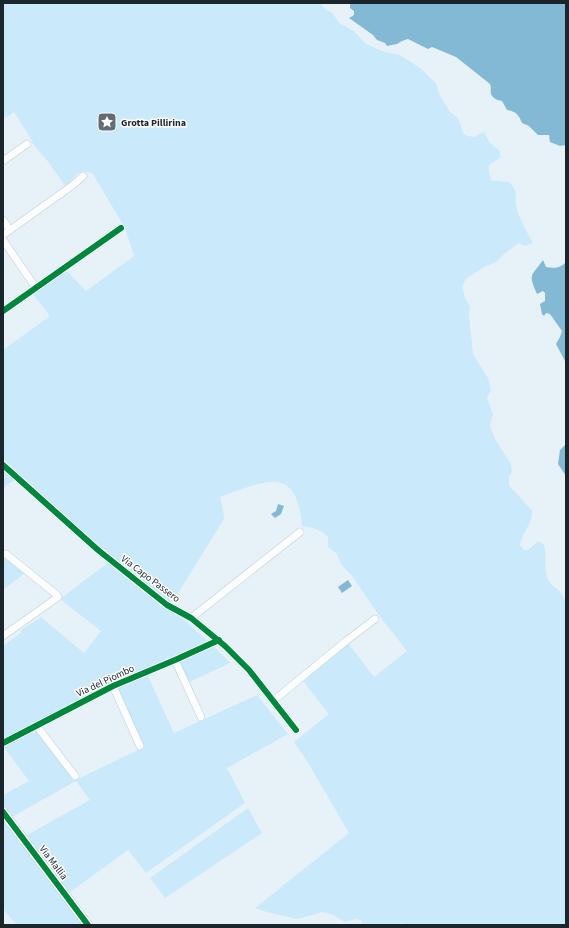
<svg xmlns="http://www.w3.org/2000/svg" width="569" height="928" viewBox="0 0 569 928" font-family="'Source Sans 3',sans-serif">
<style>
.green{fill:#cae9fb}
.water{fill:#84b9d6}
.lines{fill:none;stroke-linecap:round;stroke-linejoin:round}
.minor-casing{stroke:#c2ccd2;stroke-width:8}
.tertiary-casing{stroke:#c2ccd2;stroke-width:10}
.minor{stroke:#fbfdfe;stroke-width:7}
.tertiary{stroke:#fbfdfe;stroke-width:9}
.cycleway-casing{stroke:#fff;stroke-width:8}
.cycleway{stroke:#00873e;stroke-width:6}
.labels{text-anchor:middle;stroke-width:3;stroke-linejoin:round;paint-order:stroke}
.poi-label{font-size:10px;font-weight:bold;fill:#1a252c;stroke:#fff;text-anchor:start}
.street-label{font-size:10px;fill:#1a252c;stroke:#fff}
</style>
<rect width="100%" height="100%" fill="#e7f2f8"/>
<g class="green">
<path d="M3 3H320L326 10 332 12 339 23 354 31 366 44 385 52 400 55 420 68 436 83 439 94 450 112 457 117 461 125 463 133 467 136 475 137 479 134 484 132 490 143 500 151V158L489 165C488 171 489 176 492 181 498 180 503 182 509 182 520 194 514 193 516 205 517 215 528 234 533 243L525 246 519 243 505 253 496 262 484 267 466 279 462 287 465 298 470 307 469 315 473 354 488 378 491 390 487 398 493 414 490 426 495 439 511 464 512 472 509 477V486C518 494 523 502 532 510 533 524 522 532 520 545L524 550H528L538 541 544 545C547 556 544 566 547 577 551 589 564 588 566 606V925H406L402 923 398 925H363L361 920 355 919 345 922 331 914 322 912 298 919 270 913 255 908 349 833 307 761 294 742 329 714 303 681 348 643 374 677 407 651 381 618 352 576 341 564 337 554 328 547V537C321 530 313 527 302 526 297 462 263 482 220 497L223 510 224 519 175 598 171 602H167C110 557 57 509 3 459V350L50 316 33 294 66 270 86 291 134 256 125 228 93 174C77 167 76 176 66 187L50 164 33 144 30 137 14 112 3 119Z"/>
<path d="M3 469 16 479 3 488Z"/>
<path d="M3 556 25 573 3 590Z"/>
<path d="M109 562 169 610 178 615 208 641 3 740V646L22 632 21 630 41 617 84 653 101 631 60 599Z"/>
<path d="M213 646 230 663 187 683 178 662Z"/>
<path d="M147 674 174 733 257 695 288 734 227 768 245 803 146 873 128 850 69 893 25 836 90 800 76 781 10 818 3 808V795L29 781 3 746 34 729 37 730 76 780 144 747 117 688 118 687Z"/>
<path d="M248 808 262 833 165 898 150 878Z"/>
<path d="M3 818 85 925H17L3 909Z"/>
</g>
<g class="water">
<path d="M350 3H566V145L560 146 550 142 549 135H538L529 126 522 123C519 115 516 111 507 110L502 101C495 100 489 96 491 88L490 84 456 57 432 47 428 49 408 39 402 41 397 44 387 46 385 43 377 40 373 35 349 18 354 15V11L350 8Z"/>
<path d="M543 260 546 267C555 268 559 269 566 262V363L556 344 560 337 562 331 550 314 546 313 544 316 542 314 540 304 545 301V293L543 291 537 294C528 273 531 277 543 260Z"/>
<path d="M566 444V476L558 464 560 450Z"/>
<path d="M278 504 284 506 281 514 275 518 271 514 276 511Z"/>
<path d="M348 580 352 586 342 593 338 587Z"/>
</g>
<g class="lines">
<g class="minor-casing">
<g id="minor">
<path d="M3 161 27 144"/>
<path d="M3 220 10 230"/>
<path d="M3 235 73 185 83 176"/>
<path d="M3 240 36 288"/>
<path d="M3 311 121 228"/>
<path d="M3 465 98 550 167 605 191 618 225 646 249 670 296 730"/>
<path d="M191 618 300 532"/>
<path d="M3 636 58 597 57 595 6 554"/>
<path d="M175 660 201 717"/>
<path d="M113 686 140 746"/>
<path d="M273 701 346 641 375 619"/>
<path d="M36 725 75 776"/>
<path d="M3 743 113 686 175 660 219 640"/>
</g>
</g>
<g class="tertiary-casing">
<path id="tertiary" d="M3 812 88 925"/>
</g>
<use href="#minor" class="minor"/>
<use href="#tertiary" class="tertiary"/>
<g class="cycleway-casing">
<g id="cycleway">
<path d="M3 311 121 228"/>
<path d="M3 465 98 550 167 605 191 618 225 646 249 670 296 730"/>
<path d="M3 743 113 686 175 660 219 640"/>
<path d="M3 812 88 925"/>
</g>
</g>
<use href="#cycleway" class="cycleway"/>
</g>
<defs>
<g id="sight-square" transform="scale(1)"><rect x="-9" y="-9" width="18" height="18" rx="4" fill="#626d73" stroke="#fff"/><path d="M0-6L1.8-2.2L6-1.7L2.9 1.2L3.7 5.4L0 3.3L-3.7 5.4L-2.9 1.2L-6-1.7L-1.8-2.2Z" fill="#fff"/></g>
</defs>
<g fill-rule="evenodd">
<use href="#sight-square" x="107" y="122"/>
</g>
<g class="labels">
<g class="poi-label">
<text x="121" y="126">Grotta Pillirina</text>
</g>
<g class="street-label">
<text transform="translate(151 578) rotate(37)" y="4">Via Capo Passero</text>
<text transform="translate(105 680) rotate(-25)" y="4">Via del Piombo</text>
<text transform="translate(54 862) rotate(53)" y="4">Via Mallia</text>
</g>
</g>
<rect width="569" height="928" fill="none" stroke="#1a252c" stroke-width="8"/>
</svg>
